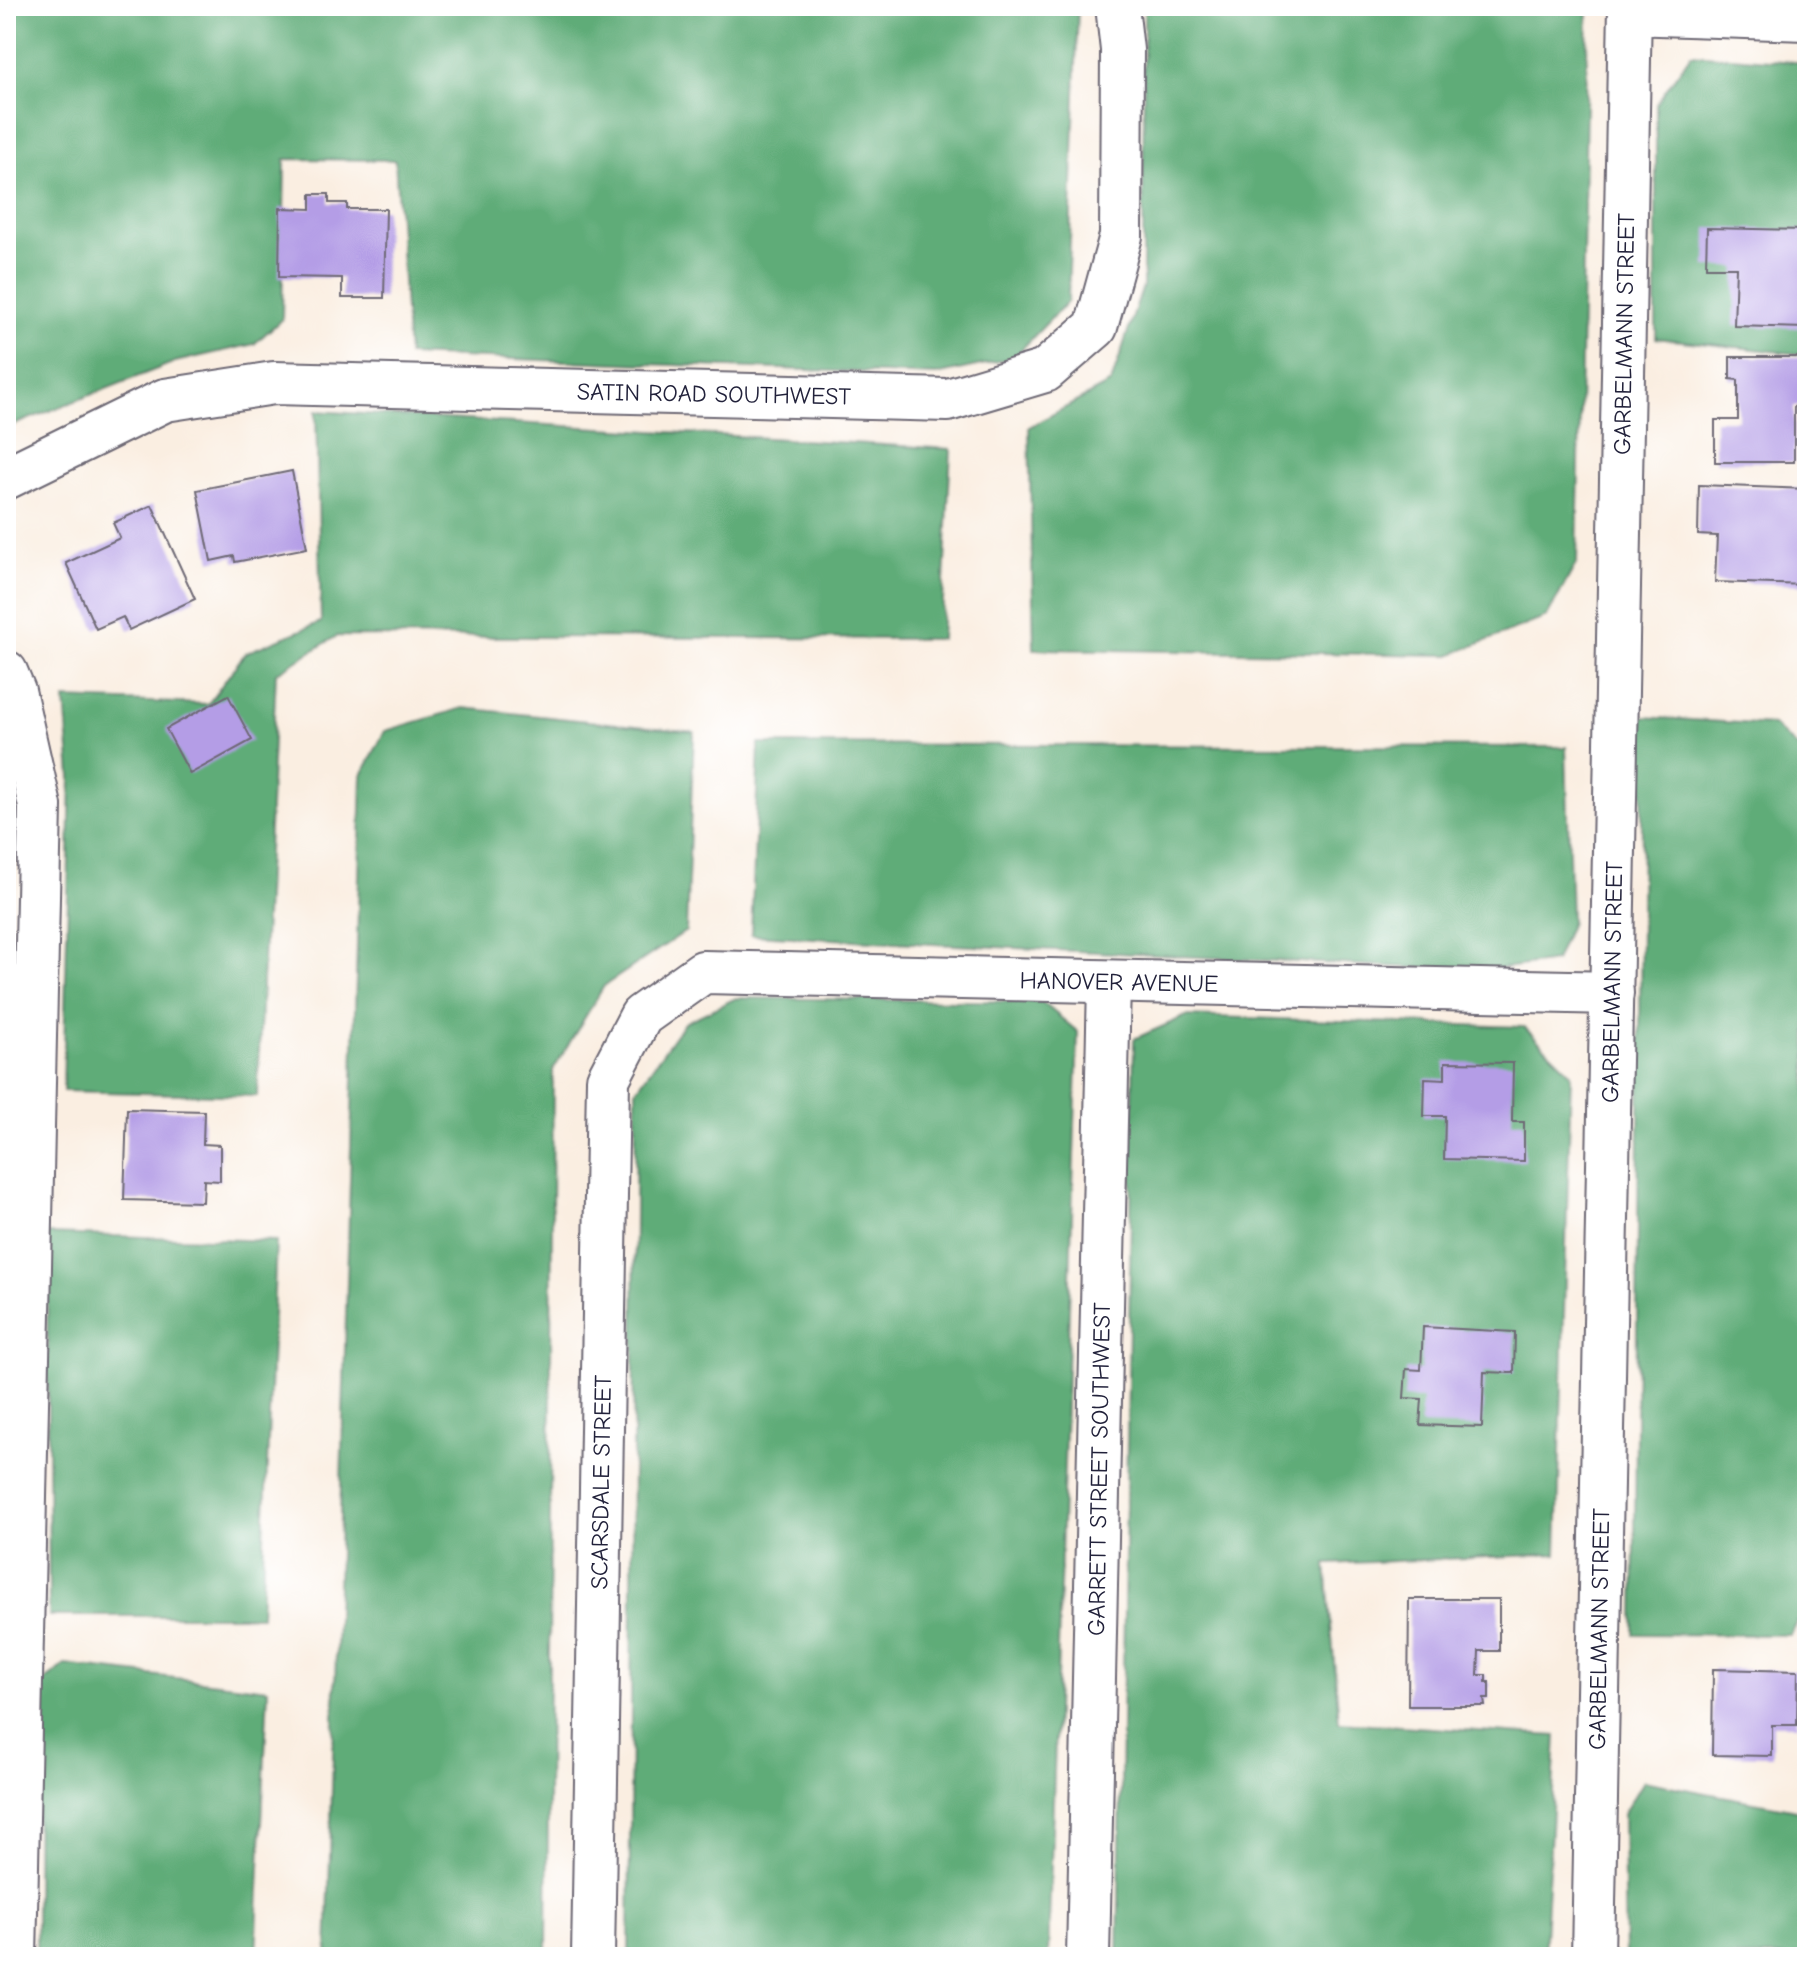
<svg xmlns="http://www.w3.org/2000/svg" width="1813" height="1963" viewBox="0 0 1813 1963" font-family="'Comic Neue',sans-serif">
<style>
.forest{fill:#5eac78;stroke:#40675a;stroke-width:2}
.building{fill:#b49de6}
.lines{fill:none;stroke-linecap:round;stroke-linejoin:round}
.minor-casing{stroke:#6e6975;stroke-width:46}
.minor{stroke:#fff;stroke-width:42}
.labels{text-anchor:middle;stroke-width:7;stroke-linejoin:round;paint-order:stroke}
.street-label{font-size:24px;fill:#22223b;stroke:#fff}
</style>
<rect width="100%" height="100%" fill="#fff"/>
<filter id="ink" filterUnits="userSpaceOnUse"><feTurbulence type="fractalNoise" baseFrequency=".0125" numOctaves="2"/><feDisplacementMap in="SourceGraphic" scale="16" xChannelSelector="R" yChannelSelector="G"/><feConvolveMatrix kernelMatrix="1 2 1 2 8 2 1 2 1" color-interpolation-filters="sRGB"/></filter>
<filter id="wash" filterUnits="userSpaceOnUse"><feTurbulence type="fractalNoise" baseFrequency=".006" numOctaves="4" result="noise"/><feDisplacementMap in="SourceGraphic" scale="32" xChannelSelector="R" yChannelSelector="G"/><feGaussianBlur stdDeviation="1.8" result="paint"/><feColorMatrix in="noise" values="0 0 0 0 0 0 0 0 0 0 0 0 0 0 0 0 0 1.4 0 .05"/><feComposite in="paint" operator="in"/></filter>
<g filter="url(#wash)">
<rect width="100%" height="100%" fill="#faeee1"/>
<g class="forest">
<path d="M6 6H1078L1068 301 1013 358 936 375 408 355 395 160 285 159 282 319 254 344 175 362 6 428Z"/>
<path d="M1144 6H1588L1577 562 1547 617 1450 655 1034 649 1029 427 1111 383 1143 286Z"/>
<path d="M1691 54 1807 63V355L1656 338V104Z"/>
<path d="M316 411 951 449 941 639 337 636 276 673 257 1096 63 1091 71 777 65 699 208 704 245 653 321 622Z"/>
<path d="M463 708 694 732 686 931 604 986 553 1070 547 1957H327L362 775 385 731Z"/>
<path d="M1643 717 1773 725 1807 756V1603L1791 1635 1634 1634Z"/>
<path d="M759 744 1566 747 1571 922 1555 961 1483 971 751 935Z"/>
<path d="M736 998 1042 1002 1078 1032 1048 1957H629L636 1090 684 1023Z"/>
<path d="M1186 1016 1524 1027 1571 1073 1557 1554 1326 1564 1339 1722 1556 1736 1544 1957H1118L1134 1039Z"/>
<path d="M47 1234 276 1241 261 1616H49Z"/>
<path d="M65 1665 268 1689 256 1957H36L37 1687Z"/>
<path d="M1643 1781 1807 1812V1957H1625L1623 1814Z"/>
</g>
<g id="blocks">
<g class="building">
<path d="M311 194H329V203H347V209H386L384 298H342V278L279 277 280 208 311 209Z"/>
<path d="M1707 228 1807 230 1806 328 1734 326 1736 267H1706Z"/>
<path d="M1730 357H1807V406H1794V462H1715V420H1738V380L1730 379Z"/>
<path d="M292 471 307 548 235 562 234 556 211 561 197 490Z"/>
<path d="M1699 485 1807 489V585L1715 582 1717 536 1698 535Z"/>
<path d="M152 505 195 599 129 630 123 617 96 629 66 563 120 538 113 523Z"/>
<path d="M228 695 252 740 190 774 166 729Z"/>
<path d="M1445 1062 1513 1063 1512 1122H1524V1161L1444 1159 1445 1116H1424L1425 1078 1445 1079Z"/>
<path d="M127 1109 204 1111 203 1144 220 1145V1181L204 1180 203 1202 124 1200Z"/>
<path d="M1423 1327 1515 1332 1514 1373 1484 1372 1482 1427 1420 1425 1422 1399 1404 1398 1406 1369 1421 1370Z"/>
<path d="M1409 1599H1499V1651H1479L1478 1675H1486V1682H1489V1699H1484L1485 1706H1408Z"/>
<path d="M1713 1669 1798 1671 1797 1725H1772V1756L1712 1755Z"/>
</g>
</g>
</g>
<g filter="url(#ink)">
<use href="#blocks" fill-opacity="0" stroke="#6e6975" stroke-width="2"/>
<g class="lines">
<g class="minor-casing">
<g id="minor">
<path d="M1630 13 1807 19"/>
<path d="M6 478 165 400 274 383 948 400 1045 371 1096 327 1121 236 1122 50 1117 6"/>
<path d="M6 672 14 691 40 806 15 1957"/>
<path d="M593 1957 608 1079 641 1016 703 972 1612 993"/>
<path d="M1088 1957 1109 982"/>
<path d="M1593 1957 1630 6"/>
</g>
</g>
<use href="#minor" class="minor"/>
</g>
</g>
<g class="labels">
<g class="street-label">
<text transform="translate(1624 334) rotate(-89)" y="8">GARBELMANN STREET</text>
<text transform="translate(714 394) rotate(1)" y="8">SATIN ROAD SOUTHWEST</text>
<text transform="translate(1119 982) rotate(1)" y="8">HANOVER AVENUE</text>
<text transform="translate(1612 982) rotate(-89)" y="8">GARBELMANN STREET</text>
<text transform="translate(1099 1469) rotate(-89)" y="8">GARRETT STREET SOUTHWEST</text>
<text transform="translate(601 1482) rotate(-89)" y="8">SCARSDALE STREET</text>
<text transform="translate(1599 1629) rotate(-89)" y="8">GARBELMANN STREET</text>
</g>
</g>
<rect width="1813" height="1963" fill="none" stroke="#fff" stroke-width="32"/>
</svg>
